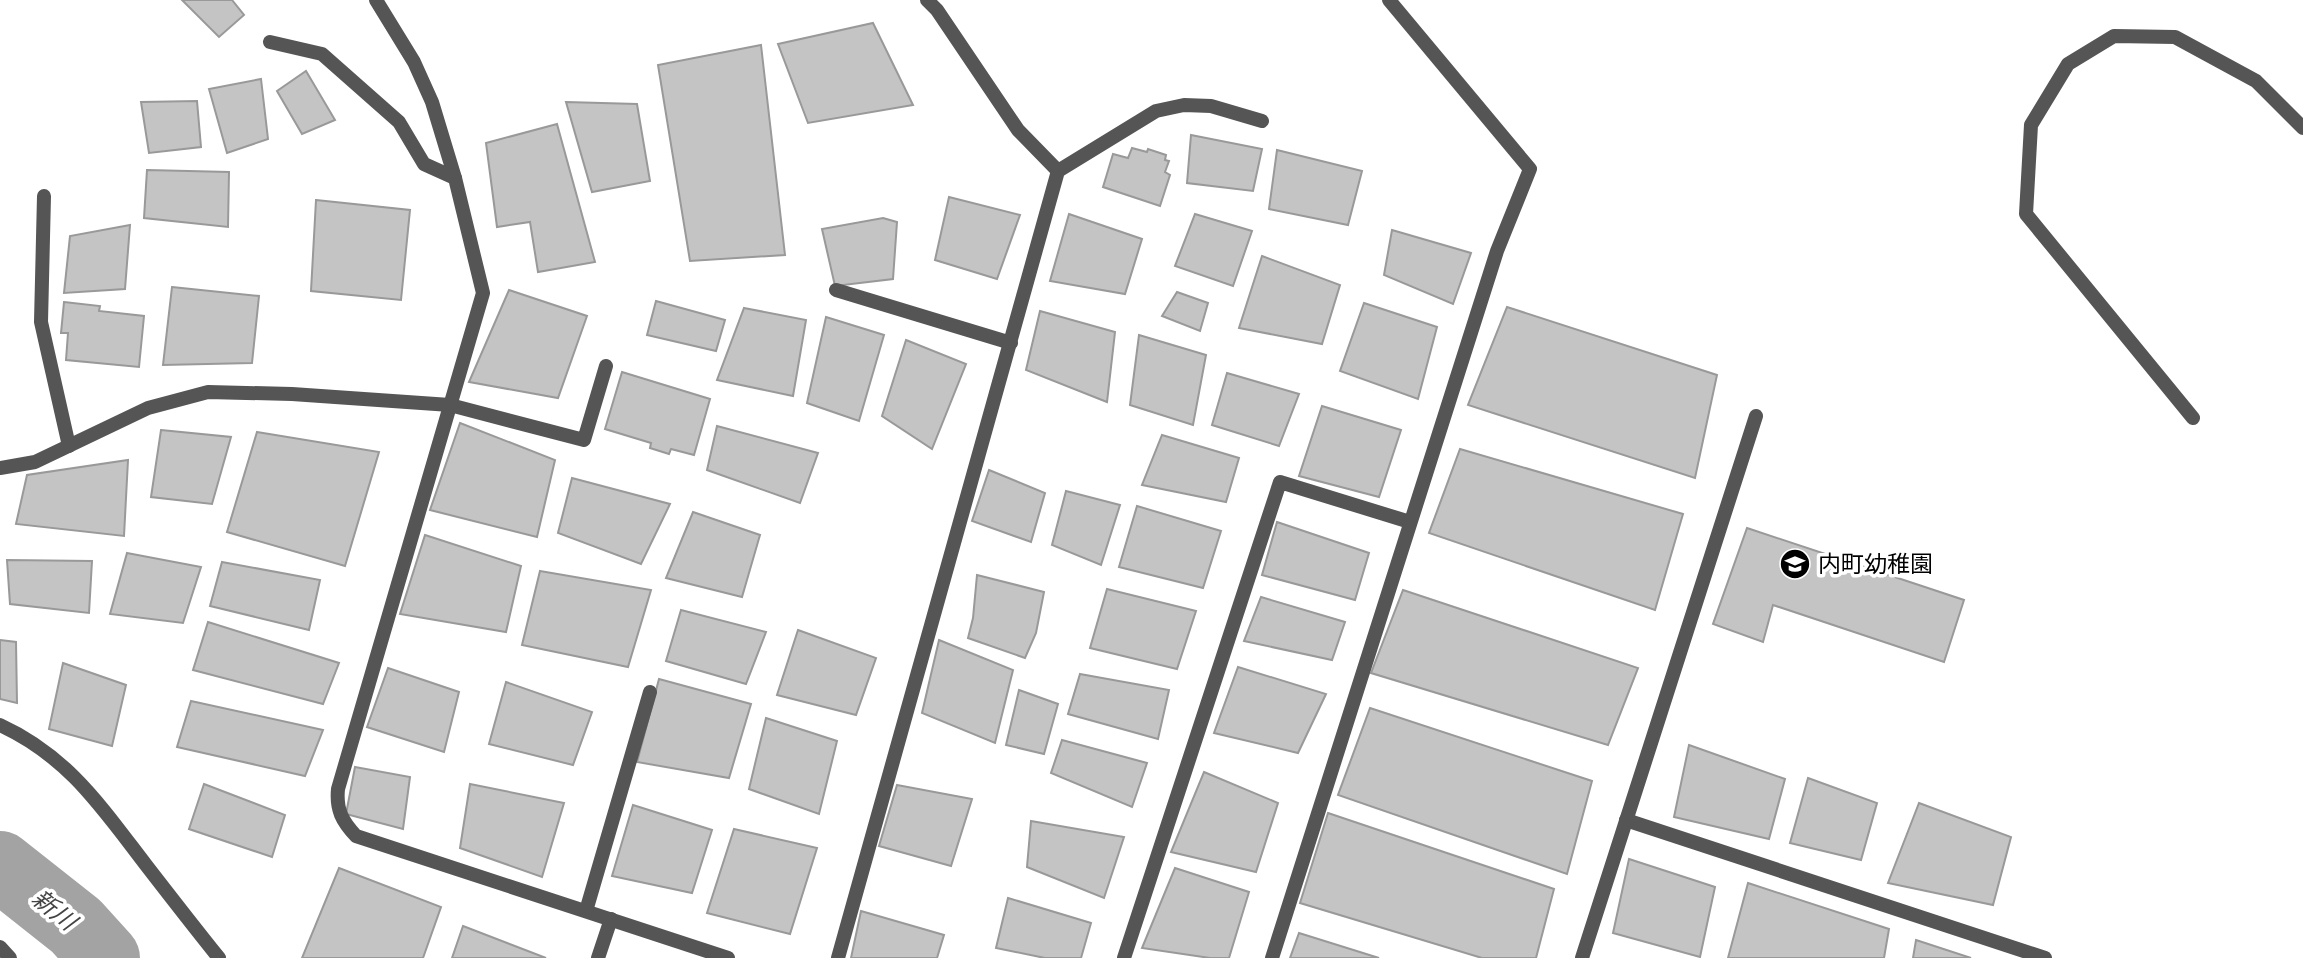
<svg xmlns="http://www.w3.org/2000/svg" width="2303" height="958" viewBox="0 0 2303 958" font-family="'Source Sans 3','Noto Sans JP',sans-serif">
<style>
.lines{fill:none;stroke-linecap:round;stroke-linejoin:round}
.river{stroke:#a3a3a3;stroke-width:70}
.building{fill:#c4c4c4;stroke:#999;stroke-width:2}
.lane{stroke:#555;stroke-width:14}
.street{stroke:#555;stroke-width:14}
.labels{text-anchor:middle;stroke-width:7;stroke-linejoin:round;paint-order:stroke}
.poi-label{font-size:23px;fill:#000;stroke:#fff;text-anchor:start}
.water-label{font-size:24px;font-style:italic;fill:#444;stroke:#fff}
</style>
<rect width="100%" height="100%" fill="#fff"/>
<g class="lines">
<path class="river" d="M0 866 76 926 105 958"/>
</g>
<g class="building">
<path d="M182 0H232L244 15 219 37Z"/>
<path d="M873 23 913 105 808 123 778 44Z"/>
<path d="M761 45 785 255 690 261 658 65Z"/>
<path d="M306 71 335 120 302 134 277 91Z"/>
<path d="M261 79 268 139 227 153 209 89Z"/>
<path d="M197 101 201 147 149 153 141 102Z"/>
<path d="M566 102 637 104 650 181 592 192Z"/>
<path d="M557 124 595 262 538 272 530 222 497 227 486 143Z"/>
<path d="M1191 135 1262 149 1253 191 1187 183Z"/>
<path d="M1132 148 1147 152 1148 149 1166 155 1165 160 1169 161 1165 172 1170 175 1160 206 1103 187 1113 154 1128 158Z"/>
<path d="M1277 150 1362 171 1348 225 1269 209Z"/>
<path d="M147 170 229 172 228 227 144 218Z"/>
<path d="M949 197 1020 215 997 279 935 260Z"/>
<path d="M316 200 410 210 401 300 311 291Z"/>
<path d="M1069 214 1142 239 1125 294 1050 281Z"/>
<path d="M1195 214 1252 231 1233 286 1175 266Z"/>
<path d="M883 218 897 222 893 279 835 286 822 229Z"/>
<path d="M130 225 125 289 64 293 70 236Z"/>
<path d="M1392 230 1471 253 1453 304 1384 275Z"/>
<path d="M1262 256 1340 285 1322 344 1239 328Z"/>
<path d="M172 287 259 296 252 363 163 365Z"/>
<path d="M509 290 587 316 558 398 469 382Z"/>
<path d="M1177 292 1208 303 1200 331 1162 316Z"/>
<path d="M656 301 725 320 716 351 647 335Z"/>
<path d="M64 302 100 306 99 311 144 316 139 367 66 360 68 333H61Z"/>
<path d="M1364 303 1437 327 1418 399 1340 371Z"/>
<path d="M1507 307 1717 375 1695 478 1468 405Z"/>
<path d="M744 308 806 320 793 396 717 380Z"/>
<path d="M1040 311 1115 332 1107 402 1026 370Z"/>
<path d="M826 317 884 335 859 421 807 403Z"/>
<path d="M1139 335 1206 355 1193 425 1130 405Z"/>
<path d="M906 340 966 364 932 449 882 416Z"/>
<path d="M622 372 710 399 694 455 671 449 669 454 650 448 651 443 605 429Z"/>
<path d="M1227 373 1299 394 1279 446 1212 425Z"/>
<path d="M1322 406 1401 430 1379 497 1299 476Z"/>
<path d="M460 423 555 460 537 537 430 510Z"/>
<path d="M717 426 818 453 800 503 707 470Z"/>
<path d="M161 430 231 437 212 504 151 497Z"/>
<path d="M257 432 379 452 345 566 227 532Z"/>
<path d="M1162 435 1239 458 1226 502 1142 485Z"/>
<path d="M1460 449 1683 514 1655 610 1429 533Z"/>
<path d="M128 460 124 536 16 524 27 475Z"/>
<path d="M989 470 1045 493 1031 542 972 521Z"/>
<path d="M572 478 670 504 641 564 558 533Z"/>
<path d="M1066 491 1120 505 1101 565 1052 545Z"/>
<path d="M1137 506 1221 531 1203 588 1119 567Z"/>
<path d="M693 512 760 535 742 597 666 578Z"/>
<path d="M1277 522 1369 553 1355 600 1262 575Z"/>
<path d="M1747 528 1964 600 1944 662 1773 605 1763 642 1713 624Z"/>
<path d="M425 535 521 566 506 632 400 614Z"/>
<path d="M127 553 201 567 183 623 110 614Z"/>
<path d="M7 560 92 561 89 613 10 604Z"/>
<path d="M222 562 320 580 309 630 210 606Z"/>
<path d="M540 571 651 590 628 667 522 645Z"/>
<path d="M977 575 1044 592 1036 633 1025 658 968 638 973 618Z"/>
<path d="M1107 589 1196 611 1177 669 1090 648Z"/>
<path d="M1403 590 1638 668 1608 745 1371 673Z"/>
<path d="M1261 597 1345 622 1332 660 1244 641Z"/>
<path d="M681 610 766 632 746 684 666 661Z"/>
<path d="M208 622 339 663 323 704 193 670Z"/>
<path d="M798 630 876 658 856 715 777 695Z"/>
<path d="M0 640 16 642 17 703 0 699Z"/>
<path d="M939 640 1013 670 995 743 922 713Z"/>
<path d="M63 663 126 685 112 746 49 729Z"/>
<path d="M1238 667 1326 694 1298 753 1214 733Z"/>
<path d="M388 668 459 692 444 752 367 727Z"/>
<path d="M1080 674 1169 690 1158 739 1068 714Z"/>
<path d="M659 679 751 704 729 778 637 762Z"/>
<path d="M506 682 592 712 573 765 489 744Z"/>
<path d="M1019 690 1058 704 1044 754 1006 745Z"/>
<path d="M191 701 323 730 305 776 177 747Z"/>
<path d="M1370 708 1592 781 1567 874 1338 795Z"/>
<path d="M766 718 837 741 819 814 749 789Z"/>
<path d="M1062 740 1147 763 1132 807 1051 773Z"/>
<path d="M1689 745 1785 779 1769 839 1674 817Z"/>
<path d="M355 767 410 777 403 829 346 814Z"/>
<path d="M1204 772 1278 803 1256 872 1171 852Z"/>
<path d="M1808 778 1877 803 1861 860 1790 843Z"/>
<path d="M204 784 285 815 272 857 189 829Z"/>
<path d="M470 784 564 803 542 877 460 848Z"/>
<path d="M897 785 972 799 951 866 879 846Z"/>
<path d="M1919 803 2011 837 1993 905 1888 883Z"/>
<path d="M633 805 712 830 692 893 612 876Z"/>
<path d="M1328 813 1554 889 1536 958H1482L1300 903Z"/>
<path d="M1031 821 1124 837 1104 898 1027 867Z"/>
<path d="M734 829 817 848 790 934 707 913Z"/>
<path d="M1629 859 1715 887 1700 957 1613 933Z"/>
<path d="M339 868 441 907 423 958H302Z"/>
<path d="M1175 868 1249 892 1229 958H1210L1142 948Z"/>
<path d="M1748 883 1889 929 1884 958H1728Z"/>
<path d="M1008 898 1091 923 1081 958H1045L996 948Z"/>
<path d="M861 911 944 935 937 958H851Z"/>
<path d="M463 926 546 958H452Z"/>
<path d="M1299 933 1379 958H1290Z"/>
<path d="M1916 940 1971 958H1913Z"/>
</g>
<g class="lines">
<g class="lane">
<path d="M376 0 414 62 432 102 455 178"/>
<path d="M2193 418 2026 214 2031 125 2068 64 2114 36 2175 37 2256 81 2303 128"/>
</g>
<g class="street">
<path d="M927 0 937 10 1018 130 1058 171"/>
<path d="M270 42 322 54 399 122 424 164 455 178 483 293 338 789C336 810 342 821 356 836L728 958"/>
<path d="M44 196 41 322 69 446"/>
<path d="M836 290 1011 343"/>
<path d="M0 468 35 462 148 408 208 392 292 394 450 405 584 440 606 366"/>
<path d="M0 725C68 756 102 808 146 865 170 896 194 927 219 958"/>
<path d="M1626 820 2045 958"/>
<path d="M586 911 650 692"/>
<path d="M0 947 10 958"/>
<path d="M598 958 611 919"/>
<path d="M838 958 1058 171 1156 111 1184 105 1211 106 1262 121"/>
<path d="M1124 958 1280 482 1410 522"/>
<path d="M1272 958 1497 251 1530 169 1389 0"/>
<path d="M1582 958 1756 416"/>
</g>
</g>
<defs>
<g id="school-disc" transform="scale(1.575)"><circle r="9.5" fill="#000" stroke="#fff"/><path d="M0-5L7-2L0 1L-7-2ZM-4 1L0 2.5L4 1V4Q0 6-4 4Z" fill="#fff"/></g>
</defs>
<g fill-rule="evenodd">
<use href="#school-disc" x="1795" y="564"/>
</g>
<g class="labels">
<g class="poi-label">
<text x="1818" y="572">内町幼稚園</text>
</g>
<g class="water-label">
<text transform="translate(54 910) rotate(39)" y="8">新川</text>
</g>
</g>
</svg>
